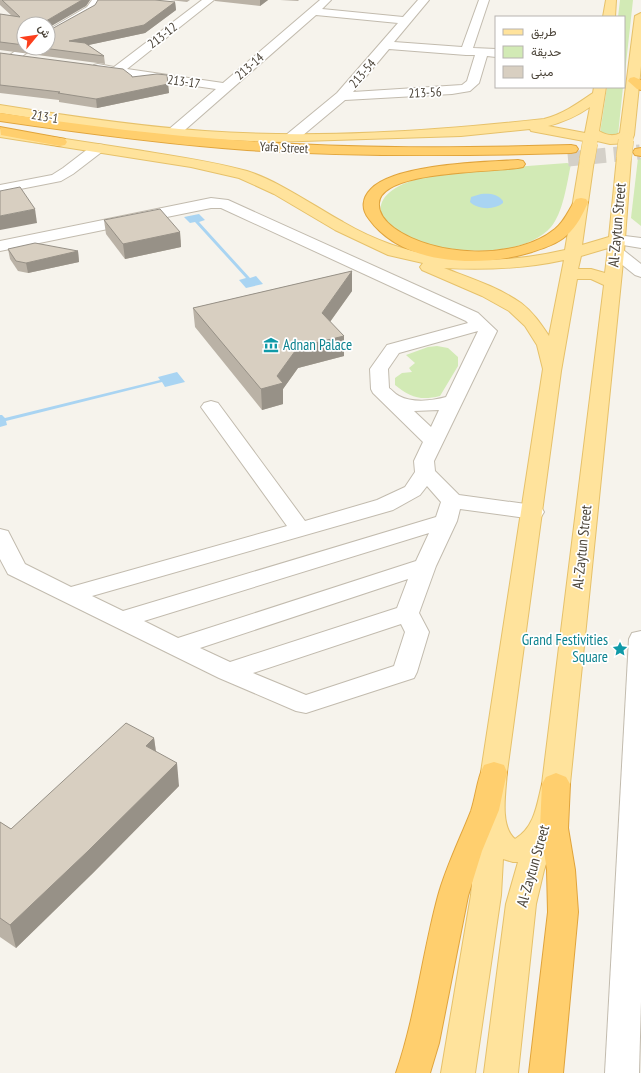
<svg xmlns="http://www.w3.org/2000/svg" width="641" height="1073" viewBox="0 0 641 1073" font-family="'PT Sans Narrow',Vazirmatn,sans-serif">
<style>
.green{fill:#d2eab5}
.water{fill:#a9d4f2}
.lines{fill:none;stroke-linecap:round;stroke-linejoin:round}
.highway-tunnel{stroke:#d4d0c8;stroke-width:15;stroke-dasharray:15 8;stroke-linecap:butt}
.minor-casing{stroke:#c2bbae;stroke-width:2}
.major-casing{stroke:#e6c16a;stroke-width:2}
.highway-casing{stroke:#e0a43c;stroke-width:2}
.minor{fill:#fff;fill-rule:evenodd}
.major{fill:#ffe39c;fill-rule:evenodd}
.highway{fill:#ffcf6e;fill-rule:evenodd}
.major-bridge-casing{stroke:#e6c16a;stroke-width:16;stroke-linecap:butt}
.major-bridge{stroke:#ffe39c;stroke-width:15}
.wall{fill:#bab2a6}
.shaded-wall{fill:#979187}
.building{fill:#d8cfc1;stroke:#979187}
.labels{text-anchor:middle;stroke-width:3.5;stroke-linejoin:round;paint-order:stroke}
.far-street-label{font-size:13px;fill:#4b4439;stroke:#fff}
.street-label{font-size:15px;fill:#4b4439;stroke:#fff}
.culture-label{font-size:15px;fill:#0d838f;stroke:#fff;text-anchor:start}
</style>
<rect width="100%" height="100%" fill="#f6f3ec"/>
<g class="green">
<path d="M620 0H633L624 82V17H618Z"/>
<path d="M607 87H623L618 135 600 133Z"/>
<path d="M638 158H641V226L631 218Z"/>
<path d="M567 163 571 164C567 183 563 213 551 227 523 259 448 254 412 239 373 224 368 196 411 181 433 173 459 172 483 170 511 167 539 165 567 163Z"/>
<path d="M437 346 448 348 458 357V366L440 396C420 401 410 397 395 385V378L402 373 412 372 409 368 415 363 406 355 428 347Z"/>
</g>
<g class="water">
<path d="M481 194C489 193 498 194 503 201V203C495 210 478 210 470 202L471 197Z"/>
<path d="M199 214 205 220 199 222 250 278 256 276 263 284 246 288 239 280 246 278 195 222 190 223 184 217Z"/>
<path d="M177 372 185 382 165 387 162 382 6 421 7 425 0 427V415H2L5 418 160 380 158 377Z"/>
</g>
<g class="lines">
<path class="highway-tunnel" d="M568 159 640 152"/>
<g class="minor-casing">
<g id="minor">
<path d="M92 0H102L95 11 48 38V30L87 7Z"/>
<path d="M202 0H214L127 69 223 83 320 0H331L322 9 403 17 418 0H429L394 42 462 47 479 0H489L473 48 496 49V57L487 56 479 83 470 91 452 94 345 100 296 141H286L284 138 286 135 337 93 398 23 316 15 178 136H168L166 133 168 130 216 89 98 72 94 71 92 68 94 65 98 64 114 67ZM389 49 466 55H475L467 81 462 85 353 92Z"/>
<path d="M24 45V48H33L17 60H9L7 57Z"/>
<path d="M98 144 103 145 105 148 103 151 73 174 61 181 0 193V185L52 175 63 168 93 145Z"/>
<path d="M211 198 228 200 478 313 497 331 434 461 435 471 459 495 533 505 541 507 544 512 541 517 533 519 460 509 457 521 436 566 419 613 429 632 417 672 414 678 306 713 296 711 219 678 8 574 0 559V529L8 531 25 564 71 587 287 526 201 407 204 403 211 401 218 403 305 521 377 500 405 487 415 472 414 461 423 442 373 393 371 389 370 369 387 345 468 323 466 321 221 208H211L0 251V241ZM478 331 446 397C432 401 412 403 399 396 395 394 392 390 389 388L388 369 399 353ZM439 410 431 427 414 411ZM427 486 441 502 436 517 123 611 92 596 393 510 420 495ZM429 533 416 561 178 638 144 621ZM408 579 397 608 230 662 200 648ZM401 624 405 632 394 666 306 695 253 673Z"/>
<path d="M617 235 641 238V248L611 243 609 240 611 237Z"/>
<path d="M616 247 622 249 641 264V277L635 275 610 255 608 252 610 249Z"/>
<path d="M641 631V1001L639 1073H605L629 639 632 633Z"/>
</g>
</g>
<g class="major-casing">
<g id="major">
<path d="M606 0H616L615 17H603Z"/>
<path d="M641 13V66L634 135 631 143 610 144 597 141 595 146 590 147 585 146 584 141 536 132 531 131 530 129 461 136 271 142 204 139 89 127 0 113V105C68 116 136 126 205 131 317 139 431 131 544 119 563 114 577 104 593 93L594 87H606L599 131C606 135 613 137 620 133L635 16ZM590 107 585 133 548 126C564 122 577 116 590 107Z"/>
<path d="M0 129C46 136 92 143 137 150 174 156 211 161 247 171 279 181 314 206 343 222 413 263 488 268 565 250L580 160 582 157 587 156 592 157 594 160 582 245 609 237 617 157 619 154 624 153 629 154 631 157 624 252 570 784 559 826 544 870 536 904 518 1073H484L506 904 518 862H513L503 859 501 895 475 1073H441L471 895 481 772 543 369 537 345 525 326 509 311 482 296 422 270 420 267 423 263 388 255 335 230 274 194 239 178 191 167 0 137ZM608 248 605 273 591 269H578L581 256ZM564 260 549 336C541 324 533 312 521 303 498 287 470 278 444 268 485 270 524 269 564 260ZM577 279H591L604 285 542 784C537 804 535 827 515 839 499 826 506 790 507 772L561 371Z"/>
</g>
</g>
<g class="highway-casing">
<g id="highway">
<path d="M634 77 641 80V90L637 89 628 81 630 78Z"/>
<path d="M0 113C82 125 164 136 247 141 355 149 463 148 571 145L576 146 578 149 576 152 571 153C463 156 355 157 247 150 164 144 82 133 0 121Z"/>
<path d="M0 127 60 138 65 139 67 142 65 145 60 146 1 135Z"/>
<path d="M641 148V156L635 155 633 152 635 149Z"/>
<path d="M518 160 523 161 525 164 523 167C499 173 381 169 379 203 378 214 386 222 394 228 434 257 516 261 555 229 565 221 569 209 576 199L581 198 586 199 588 202C583 214 577 226 567 235 557 244 544 248 532 252 481 268 403 266 369 219 361 209 362 198 371 189 395 164 484 162 518 160Z"/>
<path d="M494 762 504 765 507 772 499 810 482 851 468 896 439 1043 430 1073H396C416 1015 422 955 438 896 446 867 460 839 471 811 476 796 477 779 484 765Z"/>
<path d="M556 773 566 777 570 784 568 828 575 870 578 912 563 1073H529L548 912 547 870 540 828 542 784 546 777Z"/>
</g>
</g>
<use href="#minor" class="minor"/>
<use href="#major" class="major"/>
<use href="#highway" class="highway"/>
<g class="major-bridge-casing">
<g id="major-bridge">
<path d="M624 157 626 140"/>
<path d="M587 160 590 143"/>
</g>
</g>
<use href="#major-bridge" class="major-bridge"/>
</g>
<g class="wall">
<path d="M0 0H90L86 6 24 24V48H48L175 2 176 10 145 33 88 45 104 56 105 64 0 50V14L12 16 0 5Z"/>
<path d="M170 0H190L187 2Z"/>
<path d="M215 0H268L260 6 215 1Z"/>
<path d="M280 0H299L298 1Z"/>
<path d="M0 53 168 84 169 93 97 108 59 102V100L0 93Z"/>
<path d="M104 220 180 232 181 247 125 259 106 234Z"/>
<path d="M8 249 78 251 79 262 28 273 18 271 10 259Z"/>
<path d="M352 271V291L330 322 344 336V356L298 368 283 389V404L262 410 195 327 193 308Z"/>
<path d="M154 738 156 751 179 786 93 873 16 948 0 937V822L11 829Z"/>
</g>
<g class="shaded-wall">
<path d="M82 0H90L86 6 48 28V24H46V21Z"/>
<path d="M260 0H268L260 6Z"/>
<path d="M175 2 176 10 145 33 70 49 69 41Z"/>
<path d="M168 84 169 93 97 108 96 99Z"/>
<path d="M35 209 37 223 0 230V216Z"/>
<path d="M180 232 181 247 125 259 123 244Z"/>
<path d="M78 251 79 262 28 273 26 263Z"/>
<path d="M352 271V291L322 333V313Z"/>
<path d="M344 336V356L298 368 283 389V404L262 410 261 389 277 376 298 347Z"/>
<path d="M154 738 157 761 146 746Z"/>
<path d="M177 763 179 786 93 873 16 948 10 925Z"/>
</g>
<g class="building">
<path d="M2 0H82L46 21V24H24V45L0 42V14L20 17Z"/>
<path d="M98 0H155L175 2 144 25 69 41 85 43 104 56 43 48H48V31L95 5Z"/>
<path d="M0 53 123 69 132 76V77L157 74 167 75 168 84 96 99 58 93 60 92 0 85Z"/>
<path d="M20 187 35 209 0 216V191Z"/>
<path d="M160 209 180 232 123 244 104 220Z"/>
<path d="M35 243 78 251 26 263 16 261 8 249Z"/>
<path d="M352 271 322 313 344 336 298 347 277 376 283 383 261 389 193 308Z"/>
<path d="M126 723 154 738 146 746 177 763 88 851 10 925 0 918V822L11 829Z"/>
</g>
<defs>
<g id="museum-bare" transform="scale(1.2)"><path d="M0-6L6-3V-2H-6V-3ZM-5-1h2V3h-2ZM-1-1h2V3h-2ZM3-1h2V3H3ZM-6 4H6V6H-6Z" fill="#0f9aa8" stroke="#fff" stroke-width="2.5" paint-order="stroke"/></g>
<g id="sight-bare" transform="scale(1.2)"><path d="M0-6L1.8-2.2L6-1.7L2.9 1.2L3.7 5.4L0 3.3L-3.7 5.4L-2.9 1.2L-6-1.7L-1.8-2.2Z" fill="#0f9aa8" stroke="#fff" stroke-width="2.5" paint-order="stroke"/></g>
</defs>
<g fill-rule="evenodd">
<use href="#museum-bare" x="271" y="345"/>
<use href="#sight-bare" x="620" y="649"/>
</g>
<g class="labels">
<g class="far-street-label">
<text transform="translate(162 35) rotate(-38)" y="5">213-12</text>
<text transform="translate(249 66) rotate(-41)" y="5">213-14</text>
<text transform="translate(362 73) rotate(-49)" y="5">213-54</text>
<text transform="translate(184 81) rotate(8)" y="5">213-17</text>
<text transform="translate(425 92) rotate(-3)" y="5">213-56</text>
<text transform="translate(45 116) rotate(9)" y="5">213-1</text>
<text transform="translate(284 147) rotate(3)" y="5">Yafa Street</text>
</g>
<g class="street-label">
<text transform="translate(617 225) rotate(-85)" y="5">Al-Zaytun Street</text>
<text transform="translate(582 547) rotate(-84)" y="5">Al-Zaytun Street</text>
<text transform="translate(533 866) rotate(-74)" y="5">Al-Zaytun Street</text>
</g>
<g class="culture-label">
<text x="283" y="350">Adnan Palace</text>
<text x="608" y="645" text-anchor="end">Grand Festivities<tspan x="608" dy="17">Square</tspan></text>
</g>
</g>
<rect x="495" y="16" width="130" height="72" fill="#ffffff" stroke="#b7b4b0"/>
<rect x="503" y="29" width="20" height="6" fill="#ffe39c" stroke="#b7b4b0"/>
<text x="531" y="36" font-size="12" fill="#4b4439">طريق</text>
<rect x="503" y="46" width="20" height="12" fill="#d2eab5" stroke="#b7b4b0"/>
<text x="531" y="56" font-size="12" fill="#4b4439">حديقة</text>
<rect x="503" y="66" width="20" height="12" fill="#d8cfc1" stroke="#b7b4b0"/>
<text x="531" y="76" font-size="12" fill="#4b4439">مبنى</text>
<g transform="translate(36 36) rotate(61)"><circle r="19" fill="#ffffff" stroke="#b7b4b0"/>
<path d="M0-3L7 15L0 10L-7 15Z" fill="#fc3f1d"/>
<text y="-6" font-size="11" font-weight="bold" text-anchor="middle" fill="#4b4439">ش</text>
</g>
</svg>
